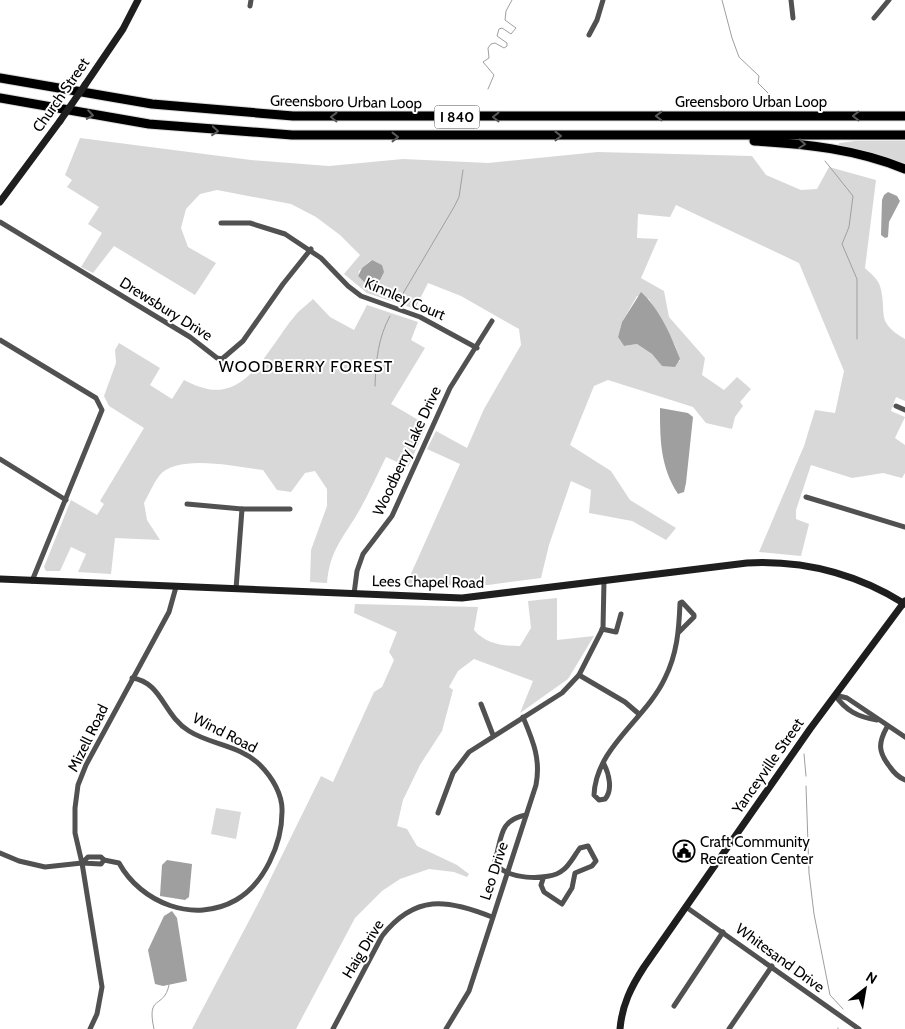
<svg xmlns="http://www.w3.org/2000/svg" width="905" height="1029" viewBox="0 0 905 1029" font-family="Cabin,sans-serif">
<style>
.green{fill:#d8d8d8;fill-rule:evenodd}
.water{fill:#9f9f9f}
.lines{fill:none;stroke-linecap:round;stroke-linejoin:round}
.stream{stroke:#9f9f9f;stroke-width:1}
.highway-casing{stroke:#dbdbdb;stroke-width:11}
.street{stroke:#515151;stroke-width:5}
.secondary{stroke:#1e1e1e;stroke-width:7}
.highway{stroke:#000;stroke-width:9}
.secondary-bridge{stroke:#1e1e1e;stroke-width:7}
.oneway{stroke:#595959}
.labels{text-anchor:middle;stroke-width:4;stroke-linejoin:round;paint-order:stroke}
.shield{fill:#fff;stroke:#4c4c4c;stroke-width:1}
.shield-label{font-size:14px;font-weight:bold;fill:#000}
.street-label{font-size:15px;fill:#000;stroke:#fff}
.poi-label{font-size:15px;fill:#000;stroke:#fff;text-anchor:start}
.neighbourhood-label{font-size:16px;letter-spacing:1px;fill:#000;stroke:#fff}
</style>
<rect width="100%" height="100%" fill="#fff"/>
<g class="green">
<path d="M80 138 251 160 329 166 403 159 488 163 598 152 752 156 766 175 801 190 817 189 829 167 876 180 865 268C870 273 878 279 880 286 888 314 874 321 905 339V401L896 397 891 411 905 417 895 438 905 445V473L902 478 883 473 852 478 811 465 796 510V519L809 524 801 556 759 552 804 446 815 410 835 413 844 371 799 263 676 205 670 217 638 214 637 238 658 239 641 278 664 291 669 317 705 358 702 375 724 390 737 377 751 389 740 402 743 406 735 417 732 429 706 423 693 407 608 380 594 386 570 445 611 471 630 500 676 528 666 540 632 521 589 513 591 490 571 481 549 545 541 578 488 585H406L460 464 427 449 436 431 467 448 484 409 521 345 519 329 461 296 428 283 415 309 367 293 344 274 360 255 340 235 316 217 291 204 217 190 200 194 186 209 181 228 188 247 216 263 195 295 114 246 93 273 81 267 102 233 88 224 99 207 67 187 72 180 65 175ZM371 260 382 265 375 288 365 283 358 276 359 271ZM637 296 649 299 675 345 680 361 662 366 652 354 637 344 624 346 618 337 622 322Z"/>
<path d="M855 141H905V165L865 151 839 146V143Z"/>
<path d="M313 299 330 317 354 330 367 305 418 322 411 340 425 348 391 404 427 425 408 467 386 457C376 477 367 498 356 516 340 542 330 552 327 583L310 582 311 550 327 506V489L315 471 305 473 291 492 277 490 263 470C237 467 177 453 159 476 153 484 149 494 144 503L147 520 160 540 115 538 111 574 78 572 86 554 71 547 60 571H46L44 567 71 500 97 515 104 504 100 501 144 428 109 406 104 396 116 363 115 350 119 343 160 368 150 385 172 399 184 380C198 387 212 393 228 388 256 380 276 338 294 317 299 310 307 305 313 299Z"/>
<path d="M557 598V640L594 636 568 679 520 713 533 681 474 659 458 671 449 687 453 690 442 731 420 765 403 800 397 826 407 829 417 846 457 865 469 874 467 877 454 872 429 869 400 879 382 891 355 918 296 1029H192L262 896 321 776 333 782 374 692 382 687 394 660 389 652 397 632 354 613 355 604 478 607 474 630C486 644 502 646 520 646L531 628 528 601Z"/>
<path d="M216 808 241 812 236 839 211 834Z"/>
</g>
<g class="water">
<path d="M888 192 897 196 900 201 889 222 888 237 885 238 881 235 882 200 884 195Z"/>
<path d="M372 260 382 265 384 272 376 288 366 284 358 276 362 268Z"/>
<path d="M641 292C659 308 672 337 680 359L675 367 662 366 652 354 637 344 624 346 618 337 622 322Z"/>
<path d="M660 408 688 413 693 417 686 483 684 492 678 494C660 467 660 439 660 408Z"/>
<path d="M167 860 192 864 189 897 185 900 160 896 162 865Z"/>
<path d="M172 911 177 918 187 981 163 986 155 984 148 950 164 916Z"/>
</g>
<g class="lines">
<g class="stream">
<path d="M722 0 732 38 739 57 759 76 758 83 769 94"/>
<path d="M488 89 494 75 483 62 489 58 488 48 491 44 495 43 504 48 507 46V43L497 36 499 29 502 28 511 34 516 28 505 20 506 11 512 0"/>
<path d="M825 161 853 196 849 227 842 244 857 279V339"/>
<path d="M398 302 454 207 459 197 463 170"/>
<path d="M375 386C376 360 378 338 390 316"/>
<path d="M804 754 806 776"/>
<path d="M806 786 809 873 814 914 830 995 843 1009"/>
<path d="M154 1029C146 993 164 1010 169 985"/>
<path d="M838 1029V1028"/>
</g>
<g class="highway-casing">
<g id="highway">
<path d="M0 78 152 104 293 116H905"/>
<path d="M0 98 149 124 292 135H905"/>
<path d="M754 141C806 144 856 149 905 169"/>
</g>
</g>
<g class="street">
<path d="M791 0 793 18"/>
<path d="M250 6 251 0"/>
<path d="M874 18 889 0"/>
<path d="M589 35 597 20 603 0"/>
<path d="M0 222 190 337 217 358 222 359 243 341 283 284 311 249"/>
<path d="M221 223H250L285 234 321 258 348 286 361 296 420 317 477 348"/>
<path d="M0 340 96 398 102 410 32 581"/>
<path d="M896 406 905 410"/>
<path d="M0 459 66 500"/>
<path d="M806 497 905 527"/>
<path d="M187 504 242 509H290"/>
<path d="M236 589 242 509"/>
<path d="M354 594 357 571 363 554 392 516 450 388 492 321"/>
<path d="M602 629 616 632 621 614"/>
<path d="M579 675 625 702 639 714"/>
<path d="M835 695 847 698 905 737"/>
<path d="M835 695C846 711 858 717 877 720"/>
<path d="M481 704 493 735"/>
<path d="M887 727C878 743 878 752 890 767 894 773 898 777 905 780"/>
<path d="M604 764C609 774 613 790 605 799L599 800 594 795C596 747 646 719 665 678 677 654 679 630 680 603L682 602 694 615V617L679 632"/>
<path d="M438 813 453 773 469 752 562 693 579 675 603 628 604 581"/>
<path d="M526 815C499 820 502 837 495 861 501 880 550 882 563 870 570 865 575 854 580 848L588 846 596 861 592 866 575 873 572 888 562 904 544 892 541 885 543 879"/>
<path d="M0 853 19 861 45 867 82 863 101 864 104 860 101 857H88L82 863"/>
<path d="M104 860 119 863C141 903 194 924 236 900 264 884 282 844 282 812 283 795 272 777 260 765 240 745 211 745 189 731 163 715 162 682 132 678"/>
<path d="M686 907 859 1029"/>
<path d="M674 1006 723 932"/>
<path d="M90 1029 97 1014 102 987 82 863 75 833V808L78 785 86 765 169 612 176 587"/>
<path d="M333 1029 382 936C415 894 447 899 492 917"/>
<path d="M446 1029 469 991 536 785C541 759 533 741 523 717"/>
<path d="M729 1029 772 966"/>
</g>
<g class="secondary">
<path d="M85 85 123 29 138 0"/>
<path d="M0 202 60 121"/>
<path d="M0 579 462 598 747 563C803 560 857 574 905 604"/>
<path d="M620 1029C622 1005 631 987 644 967L810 729 905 601"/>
</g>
<use href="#highway" class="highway"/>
<path class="secondary-bridge" d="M60 121 85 85"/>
</g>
<defs><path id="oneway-chevron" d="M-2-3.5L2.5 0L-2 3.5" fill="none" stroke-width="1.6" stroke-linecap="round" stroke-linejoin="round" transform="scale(1.25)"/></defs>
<g class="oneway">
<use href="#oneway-chevron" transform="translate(90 115) rotate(9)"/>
<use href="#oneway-chevron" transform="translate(659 116) rotate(180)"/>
<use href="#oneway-chevron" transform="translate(856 116) rotate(180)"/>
<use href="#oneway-chevron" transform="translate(334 117) rotate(-179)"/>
<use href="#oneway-chevron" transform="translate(496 117) rotate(180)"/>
<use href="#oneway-chevron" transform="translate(215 131) rotate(5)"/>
<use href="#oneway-chevron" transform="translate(558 136)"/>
<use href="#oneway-chevron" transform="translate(395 137)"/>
<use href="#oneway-chevron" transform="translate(802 144) rotate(5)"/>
</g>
<defs>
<g id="civic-ring" transform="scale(1.125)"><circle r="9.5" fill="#fff" stroke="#000" stroke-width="1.5"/><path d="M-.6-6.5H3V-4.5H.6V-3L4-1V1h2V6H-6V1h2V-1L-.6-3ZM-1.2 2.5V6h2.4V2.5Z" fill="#000"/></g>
</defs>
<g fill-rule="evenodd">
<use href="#civic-ring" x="684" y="851"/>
</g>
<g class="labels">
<rect class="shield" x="434.5" y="105.5" width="45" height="23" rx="4"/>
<g class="shield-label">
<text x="457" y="122">I 840</text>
</g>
<g class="street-label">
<text transform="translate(61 95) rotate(-55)" y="5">Church Street</text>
<text transform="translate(346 102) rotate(1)" y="5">Greensboro Urban Loop</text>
<text x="751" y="107">Greensboro Urban Loop</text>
<text transform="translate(405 299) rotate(23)" y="5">Kinnley Court</text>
<text transform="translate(166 309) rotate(32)" y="5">Drewsbury Drive</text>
<text transform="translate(407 451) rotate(-65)" y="5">Woodberry Lake Drive</text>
<text transform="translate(428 582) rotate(1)" y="5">Lees Chapel Road</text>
<text transform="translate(225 733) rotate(27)" y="5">Wind Road</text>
<text transform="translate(88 738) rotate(-64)" y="5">Mizell Road</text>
<text transform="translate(768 766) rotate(-55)" y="5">Yanceyville Street</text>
<text transform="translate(494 871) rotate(-72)" y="5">Leo Drive</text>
<text transform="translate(363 949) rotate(-59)" y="5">Haig Drive</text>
<text transform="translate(780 958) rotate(36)" y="5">Whitesand Drive</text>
</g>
<g class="poi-label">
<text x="700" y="847">Craft Community<tspan x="700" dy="17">Recreation Center</tspan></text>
</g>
<g class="neighbourhood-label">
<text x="306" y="372">WOODBERRY FOREST</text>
</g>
</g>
<g transform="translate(865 989) rotate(31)" stroke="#ffffff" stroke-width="4" paint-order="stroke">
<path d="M0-4L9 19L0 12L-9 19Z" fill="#000000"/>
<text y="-8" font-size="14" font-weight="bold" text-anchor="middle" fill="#000000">N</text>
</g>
</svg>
